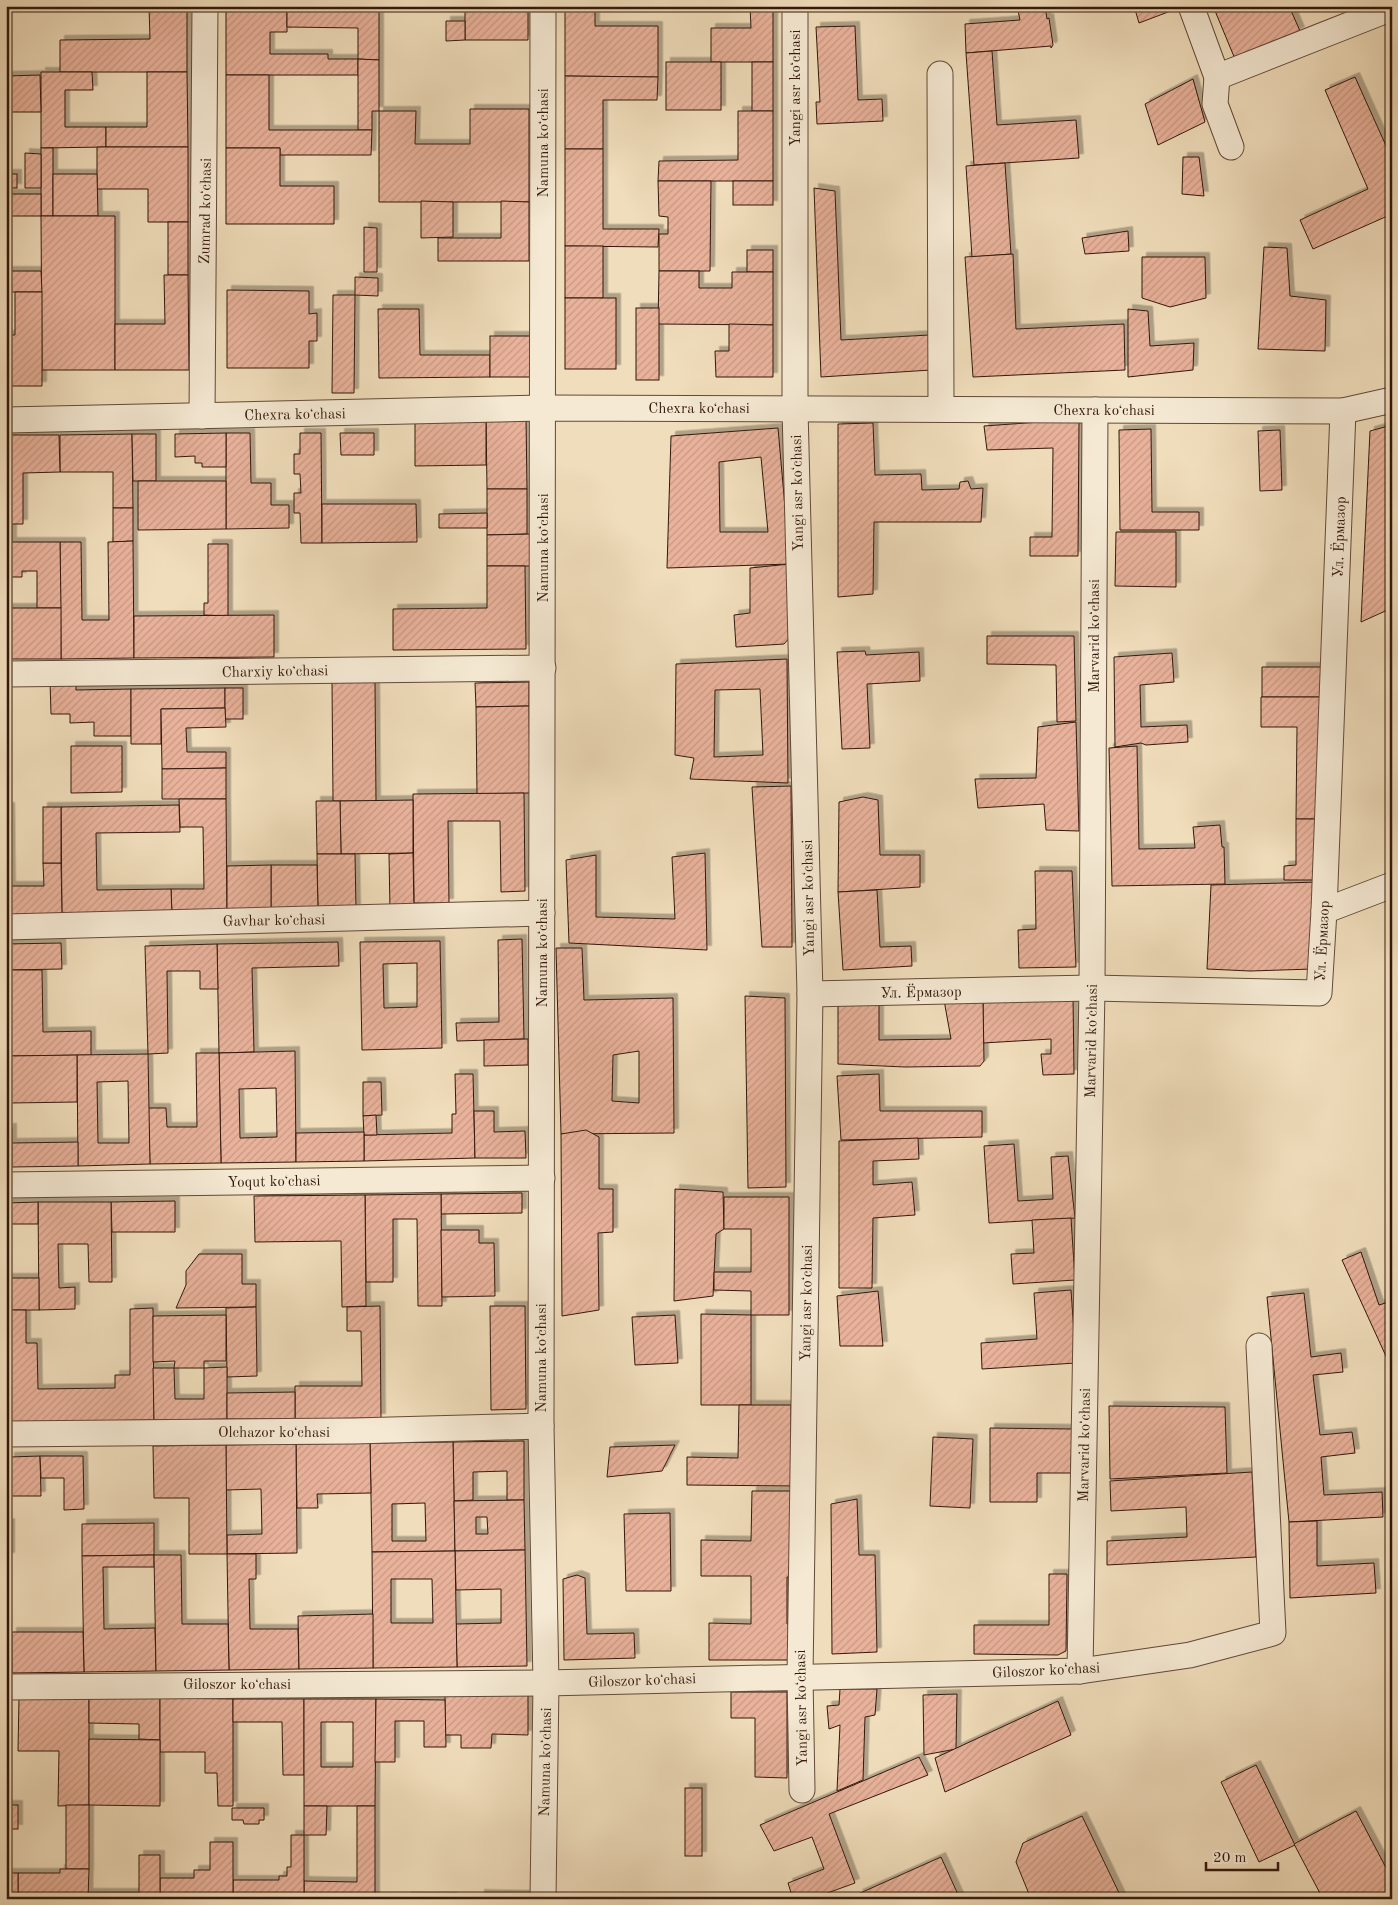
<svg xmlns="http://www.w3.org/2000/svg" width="1398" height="1905" viewBox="0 0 1398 1905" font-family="'Old Standard TT',serif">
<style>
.building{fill:url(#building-hatch);stroke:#33180d;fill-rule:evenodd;filter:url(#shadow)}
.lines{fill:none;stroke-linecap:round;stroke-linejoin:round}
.minor-casing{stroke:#624938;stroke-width:27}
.minor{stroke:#f5e9d3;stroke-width:25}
.labels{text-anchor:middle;stroke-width:4;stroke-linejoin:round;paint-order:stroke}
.street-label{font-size:15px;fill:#33180d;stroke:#f5e9d3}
</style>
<defs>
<pattern id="building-hatch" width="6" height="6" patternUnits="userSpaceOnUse" patternTransform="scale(1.25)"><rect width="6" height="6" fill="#e9b29b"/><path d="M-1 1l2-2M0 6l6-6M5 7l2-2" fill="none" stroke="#c89884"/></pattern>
<filter id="shadow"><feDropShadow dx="4.5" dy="-4.5" stdDeviation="0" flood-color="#0004"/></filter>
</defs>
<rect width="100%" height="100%" fill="#f0ddbb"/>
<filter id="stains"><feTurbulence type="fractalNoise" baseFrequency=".004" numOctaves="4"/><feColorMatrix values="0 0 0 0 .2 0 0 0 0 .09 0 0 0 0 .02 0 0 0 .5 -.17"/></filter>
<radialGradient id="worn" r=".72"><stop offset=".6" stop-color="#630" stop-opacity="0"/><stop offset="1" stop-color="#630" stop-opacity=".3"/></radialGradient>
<g class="building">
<path d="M149 6H187V72H60V40L150 39Z"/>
<path d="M226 6H287V32H270V54H328V59H358V75H226Z"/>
<path d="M287 6H379V60L358 59V28L287 27Z"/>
<path d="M492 6H528V40H465V8Z"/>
<path d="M565 6H595V26H658V77L565 76Z"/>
<path d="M750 6H773V62H711V28H751Z"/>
<path d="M1017 6H1045L1047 19 1049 18 1053 45 1051 48V46L966 53 965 24 1020 20Z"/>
<path d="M1134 6H1175L1176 9 1139 23Z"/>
<path d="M1213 6H1289L1300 31 1235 59Z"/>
<path d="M446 21H465V40L446 41Z"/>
<path d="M855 26 858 100 882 99 883 121 817 124 816 102H820L816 27Z"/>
<path d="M992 51 997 125 1076 120 1079 158 974 165 966 53Z"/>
<path d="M358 59 379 60V111H372V130H358Z"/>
<rect x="666" y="62" width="55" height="48"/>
<rect x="752" y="62" width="21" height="49"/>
<path d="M41 72H92L93 90H65V127H106V147L41 148Z"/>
<path d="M147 72H187L188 147H106V127H147Z"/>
<path d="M40 75 41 112H6V76Z"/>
<path d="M226 75H269V130H372L371 155H280V148H226Z"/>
<path d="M565 76 658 77 657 100H603V149H565Z"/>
<path d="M1355 77 1392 159V214L1313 249 1300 220 1368 189 1325 90Z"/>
<path d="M1193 79 1205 122 1158 145 1145 104Z"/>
<path d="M470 109H529V202H379V111H416L415 144H470Z"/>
<path d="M738 111H773V181H658L659 161 738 160Z"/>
<path d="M97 147H188V222H148V189H97Z"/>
<rect x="41" y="148" width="12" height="68"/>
<path d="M226 148H280V186H334V224H226Z"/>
<path d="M565 149H603V229H659L658 247 565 246Z"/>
<path d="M25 153 41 154V188H25Z"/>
<path d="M1183 157H1199L1204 196 1182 194Z"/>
<path d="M1005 163 1011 254 972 257 966 166Z"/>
<rect x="6" y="174" width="11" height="14"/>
<path d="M53 174H97L98 216H53Z"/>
<path d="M658 181H711L710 271H659V234H668V217L659 216Z"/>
<rect x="733" y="181" width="40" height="24"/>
<path d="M814 188 835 191 841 340 929 335 931 370 821 377Z"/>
<rect x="6" y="194" width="35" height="22"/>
<path d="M421 201 453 202V237L421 238Z"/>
<path d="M501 201 529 202V261H438V238H501Z"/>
<path d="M41 216H115V370H42Z"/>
<rect x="168" y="222" width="20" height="53"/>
<path d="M364 227 377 228V272H364Z"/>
<path d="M1128 231 1129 251 1085 254 1082 238Z"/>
<rect x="565" y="246" width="38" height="52"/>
<path d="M1264 247 1287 248 1290 296 1326 300 1325 351 1258 349Z"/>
<rect x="747" y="250" width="26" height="22"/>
<path d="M1013 254 1016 329 1124 324 1125 370 973 377 965 257Z"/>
<path d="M1142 257H1205L1206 298 1170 307 1142 298Z"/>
<path d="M6 271H41L42 292H6Z"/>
<path d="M659 271H699V288H732V272H773V325L658 324Z"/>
<path d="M164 275H188L189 370H115V324H165Z"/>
<path d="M355 277 378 278V296L355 295Z"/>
<path d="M227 290 309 291V314L317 313V341H309V368H227Z"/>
<path d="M15 292H42V386H6V335H15Z"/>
<path d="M333 295H355L354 393H332Z"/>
<rect x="565" y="298" width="51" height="71"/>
<rect x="636" y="308" width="23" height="72"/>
<path d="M378 309H419L420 355H490V377L379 378Z"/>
<path d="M1128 309 1148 311 1150 346 1194 343 1193 370 1128 377Z"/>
<path d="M729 324 773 325V377H716L715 351H729Z"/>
<rect x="490" y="336" width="40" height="41"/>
<path d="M526 418 527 489H487L486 419Z"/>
<path d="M415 419H486V465L415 466Z"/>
<path d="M1054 421H1079L1078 556H1030V537H1052L1053 448 987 450 984 426Z"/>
<path d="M873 423 875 475 921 474 922 490 959 489 960 482 968 481 971 489 983 488 981 522H874L873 594 838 597V424Z"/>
<path d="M1392 425V608L1361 622 1370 431Z"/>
<path d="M778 428 790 564 667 568 671 436ZM761 457 768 532H720L719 462Z"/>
<path d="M1151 429 1152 512H1199V530H1120L1119 430Z"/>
<path d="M1280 430 1282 490 1260 491 1258 431Z"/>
<path d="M226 433H250L251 483H271V505H289V528L226 529Z"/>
<path d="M226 433V467H202V463H195V456L175 457V434Z"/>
<path d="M300 433H321L322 543H301L300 513H294V493H301L300 474H294V454H300Z"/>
<path d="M340 433H374V455H341Z"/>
<path d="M132 434 133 508H113V472H60V435Z"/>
<path d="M132 434H156V481H133Z"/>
<path d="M6 435H59L60 472 23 473V524H12V542H6Z"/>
<path d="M138 481H226V529L138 530Z"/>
<path d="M487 489H527V534L487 535Z"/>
<path d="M322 504H416L417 542 322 543Z"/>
<path d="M113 508H133V541L113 542Z"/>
<path d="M487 513V528H439V514Z"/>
<path d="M1116 532H1176V587L1115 586Z"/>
<path d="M532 534 533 566H487V535Z"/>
<path d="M133 541 134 658 61 659 60 542H81L82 620H109L108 542Z"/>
<path d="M6 542H60L61 608H37V571H22V577H6Z"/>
<path d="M208 544H228V616L204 615V603H208Z"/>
<path d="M790 564 792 635 784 644 736 647 734 615 750 613V568Z"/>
<path d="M487 566H525L526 649 393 650V609L487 608Z"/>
<rect x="6" y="608" width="55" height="51"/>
<path d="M274 615V657L134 658V616Z"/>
<path d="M987 636H1074L1076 721 1057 722 1056 665 987 664Z"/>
<path d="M1392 647V664L1386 650Z"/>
<path d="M865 651 866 655 919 652 920 681 867 684 870 748 842 749 837 652Z"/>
<path d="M1172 653 1174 682 1140 685 1141 727 1187 725 1188 742 1146 745 1141 743 1115 747 1114 657Z"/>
<path d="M787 659 788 783 690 779 694 758 675 755 676 664ZM760 689 763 755 714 757 715 690Z"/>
<path d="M1262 667H1326L1325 697H1262Z"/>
<path d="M50 681H76V690L131 689V736H94V722L70 723V714H51Z"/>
<path d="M332 682H375L376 801H333Z"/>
<path d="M529 682V706L476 707 475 683Z"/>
<path d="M225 688V708L161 709V744H131V689Z"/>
<rect x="225" y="688" width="18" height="31"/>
<path d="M1261 697H1325L1316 819H1296L1297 727H1261Z"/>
<path d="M529 706 530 793 477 794 476 707Z"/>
<path d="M225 708 226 727 186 728 187 752H226V768L162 769 161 709Z"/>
<path d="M1076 722 1079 831 1046 830 1044 804 978 808 975 779 1036 778 1038 727Z"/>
<path d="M71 746H122V792L71 793Z"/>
<path d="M1137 746 1139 849 1195 848 1193 827 1220 825 1222 847H1224L1225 884 1112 886 1109 748Z"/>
<path d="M226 768V799H162V769Z"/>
<path d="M791 786 792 947H762L752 787Z"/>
<path d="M524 793 525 891 501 892 500 821H448L449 903H414L413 794Z"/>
<path d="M863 797 878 800 880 855H920V887L838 892 839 802Z"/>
<path d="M179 799H226L227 914 172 915 171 889H204L203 827H180Z"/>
<path d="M413 800V853L341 854 340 801Z"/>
<path d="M316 801H340L341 854H317Z"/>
<path d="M179 805 180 832 96 833 97 890 171 889 172 915 62 916 61 807Z"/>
<path d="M6 807H10L11 886H44L43 863H61L62 916 6 917Z"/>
<rect x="43" y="807" width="18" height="56"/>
<path d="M1296 819H1316L1315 880H1284V866L1296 865Z"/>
<path d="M413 853 414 912H390L389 854Z"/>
<path d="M705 853 707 950 569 943 566 860 596 855V917L675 919 672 857Z"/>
<path d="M317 854H355L356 909H318Z"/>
<path d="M271 865H317L318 909 271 910Z"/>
<path d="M271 865V910H227V866Z"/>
<path d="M1035 871H1072L1076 967 1019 968 1018 930 1036 929Z"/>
<path d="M1320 882 1313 969 1250 971 1207 969 1211 885Z"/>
<path d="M877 890 880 947 911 946 912 966 843 970 838 892Z"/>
<path d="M522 939 524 1039 457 1041 456 1023 499 1022 498 940Z"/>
<path d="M440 941 442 1048 362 1050 360 942ZM417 963V1007L384 1008 383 964Z"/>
<path d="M338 942 339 966 252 968 254 1052 219 1053 217 944Z"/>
<path d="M61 943 62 969 6 970V944Z"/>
<path d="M217 944 218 989H200V971H167L168 1053 148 1054 145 946Z"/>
<path d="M556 948H582L584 1000 673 998 674 1133 561 1134ZM639 1051V1103L612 1101 613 1055Z"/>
<path d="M6 970H42L43 1032 91 1031V1055L10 1056V1060H6Z"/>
<path d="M745 996 785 998 786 1187 748 1188Z"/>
<path d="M1073 996 1074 1074 1043 1075 1041 1054H1051V1039L983 1043V1000Z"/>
<path d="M879 997V1040L951 1039 944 1000H983L984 1061 980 1066 905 1067 838 1064V998Z"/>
<path d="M528 1039V1065L484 1066V1040Z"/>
<path d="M295 1051 296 1162 221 1163 219 1053ZM276 1088 277 1137 240 1138 239 1089Z"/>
<path d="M196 1053H219L221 1163 150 1164 148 1108H166L167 1127H197Z"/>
<path d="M148 1054 150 1164 78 1166 77 1055ZM128 1081 129 1143H98L97 1082Z"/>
<path d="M77 1055V1102L11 1103 10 1056Z"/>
<path d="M6 1060H10L11 1077H6Z"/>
<path d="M455 1074H473L475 1158 364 1161V1135L452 1133V1114H456Z"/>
<path d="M879 1074 880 1111H982V1137L841 1140 837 1076Z"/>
<path d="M363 1082H381L382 1115 363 1116Z"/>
<path d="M474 1111H494V1132L525 1131 526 1158H475Z"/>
<path d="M376 1115 377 1135H364L363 1116Z"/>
<rect x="6" y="1128" width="6" height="39"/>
<path d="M586 1130 599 1137V1189H613V1232L598 1233 599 1310 562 1316 561 1134Z"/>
<path d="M364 1132V1161L296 1162V1133Z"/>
<path d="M918 1138 919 1159 873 1161V1185L912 1182 915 1215 873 1218 872 1288H839V1141Z"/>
<path d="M78 1142V1166L12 1167V1143Z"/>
<path d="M1014 1144 1018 1201 1053 1199 1051 1157 1068 1156 1075 1218 989 1223 984 1146Z"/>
<path d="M675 1189 723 1192 724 1229 716 1234 713 1296 674 1301Z"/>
<path d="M522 1193V1213L441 1214V1194Z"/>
<path d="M441 1194 442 1306H418L417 1219H393V1282H366L365 1195Z"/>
<path d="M365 1195 366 1306 342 1307 341 1241 255 1242 254 1196Z"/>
<path d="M724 1197H789V1315H751V1291L714 1290V1272H751V1229H724Z"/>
<path d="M175 1201V1232H112L111 1202Z"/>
<path d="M38 1202H111L112 1282H89L88 1244H58L59 1288 75 1287V1309L39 1310Z"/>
<path d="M38 1202V1224H6V1203Z"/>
<path d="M1071 1218 1075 1280 1013 1284 1011 1254 1034 1253 1032 1220Z"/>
<path d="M441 1230H479V1243H494L495 1296 442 1297Z"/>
<path d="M1361 1252 1379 1305 1392 1301V1365H1390L1342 1260Z"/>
<path d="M199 1254H242V1284H256V1307L176 1308 186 1285V1271Z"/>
<rect x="6" y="1278" width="33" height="32"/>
<path d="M1071 1290 1076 1363 982 1369 981 1343 1037 1339 1034 1293Z"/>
<path d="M878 1291 883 1346H840L837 1296Z"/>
<path d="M1304 1293 1311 1357 1341 1353 1343 1372 1313 1375 1320 1435 1352 1432 1355 1453 1321 1457 1324 1495 1382 1492 1383 1517 1289 1522 1267 1297Z"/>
<path d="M380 1306 381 1418 295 1419V1386H362L361 1331H347V1307Z"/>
<path d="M490 1306H525L526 1409 491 1410Z"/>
<path d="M256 1307 257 1376 227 1377 226 1308Z"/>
<path d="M153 1308 154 1420 8 1422 7 1310H26V1343H37L38 1389 115 1388V1375H130V1309Z"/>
<path d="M701 1314 751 1315V1405H701Z"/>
<path d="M226 1315V1361H204V1368H174L175 1361 153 1362V1316Z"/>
<path d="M675 1315 678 1363 635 1365 632 1317Z"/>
<path d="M227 1367V1419L154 1420 153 1368H174L175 1399H204V1368Z"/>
<path d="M295 1392V1419H227V1393Z"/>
<rect x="6" y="1396" width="2" height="26"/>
<path d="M739 1405H791V1458L796 1486 687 1485V1457L738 1458Z"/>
<path d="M1109 1406 1225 1407 1227 1473 1110 1479Z"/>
<path d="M990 1428 1072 1429 1071 1473H1037V1502H990Z"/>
<path d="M933 1437 973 1439 970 1508 930 1506Z"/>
<path d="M524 1441V1500H507V1471L473 1472V1500L454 1501 453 1442Z"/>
<path d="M453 1442 455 1551 372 1552 370 1443ZM425 1503 426 1541H392V1504Z"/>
<path d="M370 1443 371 1493 317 1494 318 1508H297L296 1444Z"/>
<path d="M296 1444 297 1553 227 1554V1535L262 1534 261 1489 226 1490V1445Z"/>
<path d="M226 1445 227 1554H189V1498H154L153 1446Z"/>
<path d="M675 1445 662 1471 607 1477 610 1447Z"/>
<path d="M40 1456 41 1496H10V1457Z"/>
<path d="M40 1456H83L84 1509 64 1510V1478H41Z"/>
<path d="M1252 1472 1256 1557 1107 1565V1541L1187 1537 1186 1507 1111 1511 1110 1481Z"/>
<path d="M752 1491H791L790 1577H787V1624H792V1660H709V1623L751 1624V1576H701V1540L751 1541Z"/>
<path d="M857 1499 859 1555H875L877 1652 832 1654 831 1504Z"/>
<path d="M524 1500 525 1550 455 1551 454 1501ZM476 1517H487L488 1534H476Z"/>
<path d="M670 1513 671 1591H626L624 1514Z"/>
<path d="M1317 1521V1566L1374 1563 1376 1593 1290 1598 1289 1522Z"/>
<path d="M10 1523V1557H6V1524Z"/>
<path d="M154 1523V1555L82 1556V1524Z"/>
<path d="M525 1550 527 1666 457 1667 456 1624 501 1623V1589L456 1590 455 1551Z"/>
<path d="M455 1551 457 1667 373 1668 372 1552ZM391 1579H432L433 1623H391Z"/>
<path d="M227 1554H256V1579H249L250 1629H298L299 1669 229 1670Z"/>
<path d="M154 1555V1567H103L104 1629 155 1628 156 1671 84 1672 82 1556Z"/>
<path d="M154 1555H181L182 1624H228L229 1670 156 1671Z"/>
<path d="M1049 1574H1067L1066 1651 1058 1655 974 1654V1625H1049Z"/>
<path d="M577 1575 585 1578 587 1634 634 1633 635 1658 564 1660 563 1579Z"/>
<path d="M373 1614V1668L299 1669 298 1616Z"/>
<path d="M12 1632H83L84 1672 12 1673Z"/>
<path d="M6 1645H11L12 1673H6Z"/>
<path d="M840 1689H877L875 1715 865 1717 863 1780 837 1791 840 1725 829 1729 827 1706 839 1705Z"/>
<path d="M731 1692H787V1778L755 1777V1718H731Z"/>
<path d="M445 1694H528V1735L492 1734 491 1748H461V1735H445Z"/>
<path d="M957 1694 956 1749 924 1755 923 1695Z"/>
<path d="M19 1698H89V1805L58 1806 59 1751H18Z"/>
<path d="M89 1698H160V1740L139 1739V1724L89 1723Z"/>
<path d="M160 1698 233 1699V1806H218L217 1773H205V1752H160Z"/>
<path d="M233 1699H304V1775H283L282 1722H233Z"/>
<path d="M304 1699H376L375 1806H304ZM321 1722H353V1767H321Z"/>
<path d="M376 1699 445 1700 446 1747H424V1721H395V1762H375Z"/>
<path d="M1058 1701 1071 1735 945 1792 935 1758Z"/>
<path d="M89 1739 160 1740V1806L89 1805Z"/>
<path d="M919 1757 928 1775 829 1814 855 1883 811 1899H793L788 1883 824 1869 812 1837 774 1851 760 1825Z"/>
<path d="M1256 1765 1295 1845 1259 1862 1221 1782Z"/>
<rect x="685" y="1788" width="17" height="68"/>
<rect x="6" y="1805" width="12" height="24"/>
<rect x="66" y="1805" width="23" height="64"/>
<path d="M304 1806H327L326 1835H304Z"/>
<path d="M357 1806H375V1899H304V1881L357 1882Z"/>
<path d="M232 1808H264V1820H259V1824H244L243 1820H232Z"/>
<path d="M1356 1811 1392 1879V1899H1323L1294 1844Z"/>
<path d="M1082 1816 1122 1899H1031L1016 1862 1023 1843Z"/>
<path d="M291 1835H304V1899H233V1880H279V1876H287V1867H291Z"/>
<path d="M210 1842H233V1899H160V1878H194V1870H210Z"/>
<path d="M139 1855H160V1899H88V1893H139Z"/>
<path d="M941 1857 960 1899H861L858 1894Z"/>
<path d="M60 1869H89L88 1899H18V1873H60Z"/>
<rect x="6" y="1873" width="12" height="26"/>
<path d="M480 1894 528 1895V1899H480Z"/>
<rect x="407" y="1897" width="46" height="2"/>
</g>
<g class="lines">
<g class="minor-casing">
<g id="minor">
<path d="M795 6V409L810 994 800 1676 802 1790"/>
<path d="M1191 6 1217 77 1392 8"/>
<path d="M940 74 941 409"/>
<path d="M1217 77 1215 104 1231 147"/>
<path d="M202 416 205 6"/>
<path d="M6 420 543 408 1343 411 1392 400"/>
<path d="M6 674 543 668"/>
<path d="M1324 911 1392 885"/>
<path d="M6 927 542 913"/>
<path d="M810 994 1092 988 1319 993 1324 911 1343 411"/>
<path d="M6 1185 542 1178"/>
<path d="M6 1434 354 1431 541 1426"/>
<path d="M1080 1671 1092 988 1095 410"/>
<path d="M6 1687 546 1683 1080 1671 1190 1655 1273 1633 1259 1346"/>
<path d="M543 1899 546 1683 541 1426 543 6"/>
</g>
</g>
<use href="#minor" class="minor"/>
</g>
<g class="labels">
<g class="street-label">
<text transform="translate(795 88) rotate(-90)" y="5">Yangi asr koʻchasi</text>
<text transform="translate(543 143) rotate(-90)" y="5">Namuna koʻchasi</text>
<text transform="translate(205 211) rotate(-89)" y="5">Zumrad koʻchasi</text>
<text x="699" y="413">Chexra koʻchasi</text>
<text x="1104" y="415">Chexra koʻchasi</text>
<text transform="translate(295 414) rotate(-1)" y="5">Chexra koʻchasi</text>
<text transform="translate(797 493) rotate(-91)" y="5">Yangi asr koʻchasi</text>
<text transform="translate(1339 537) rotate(-88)" y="5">Ул. Ёрмазор</text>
<text transform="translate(543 548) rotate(-90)" y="5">Namuna koʻchasi</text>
<text transform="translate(1094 636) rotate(-90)" y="5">Marvarid koʻchasi</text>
<text transform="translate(275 671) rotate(-1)" y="5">Charxiy koʻchasi</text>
<text transform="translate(808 898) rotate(-91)" y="5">Yangi asr koʻchasi</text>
<text transform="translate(274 920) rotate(-1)" y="5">Gavhar koʻchasi</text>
<text transform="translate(1322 941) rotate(-87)" y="5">Ул. Ёрмазор</text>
<text transform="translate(542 953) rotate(-90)" y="5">Namuna koʻchasi</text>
<text transform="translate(921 992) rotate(-1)" y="5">Ул. Ёрмазор</text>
<text transform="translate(1091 1041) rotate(-89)" y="5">Marvarid koʻchasi</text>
<text transform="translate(274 1181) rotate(-1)" y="5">Yoqut koʻchasi</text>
<text transform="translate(806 1303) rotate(-89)" y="5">Yangi asr koʻchasi</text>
<text transform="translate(541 1358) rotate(-90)" y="5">Namuna koʻchasi</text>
<text x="274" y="1437">Olchazor koʻchasi</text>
<text transform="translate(1084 1445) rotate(-89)" y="5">Marvarid koʻchasi</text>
<text transform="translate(1046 1670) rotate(-3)" y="5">Giloszor koʻchasi</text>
<text transform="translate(642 1680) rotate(-2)" y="5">Giloszor koʻchasi</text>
<text x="237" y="1689">Giloszor koʻchasi</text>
<text transform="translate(801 1708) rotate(-91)" y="5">Yangi asr koʻchasi</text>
<text transform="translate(545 1762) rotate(-89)" y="5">Namuna koʻchasi</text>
</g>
</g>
<rect width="1398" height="1905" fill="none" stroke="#f0ddbb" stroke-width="25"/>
<rect x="8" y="8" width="1383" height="1890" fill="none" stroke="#33180d" stroke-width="2.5"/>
<rect x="12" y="12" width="1373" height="1880" fill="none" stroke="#33180d"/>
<path d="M1206 1862v8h72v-8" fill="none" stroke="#33180d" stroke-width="2.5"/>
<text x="1213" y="1862" font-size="15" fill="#33180d" stroke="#f5e9d3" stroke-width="4" paint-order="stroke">20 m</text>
<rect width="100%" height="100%" filter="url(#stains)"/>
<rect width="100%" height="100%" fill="url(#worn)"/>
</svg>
